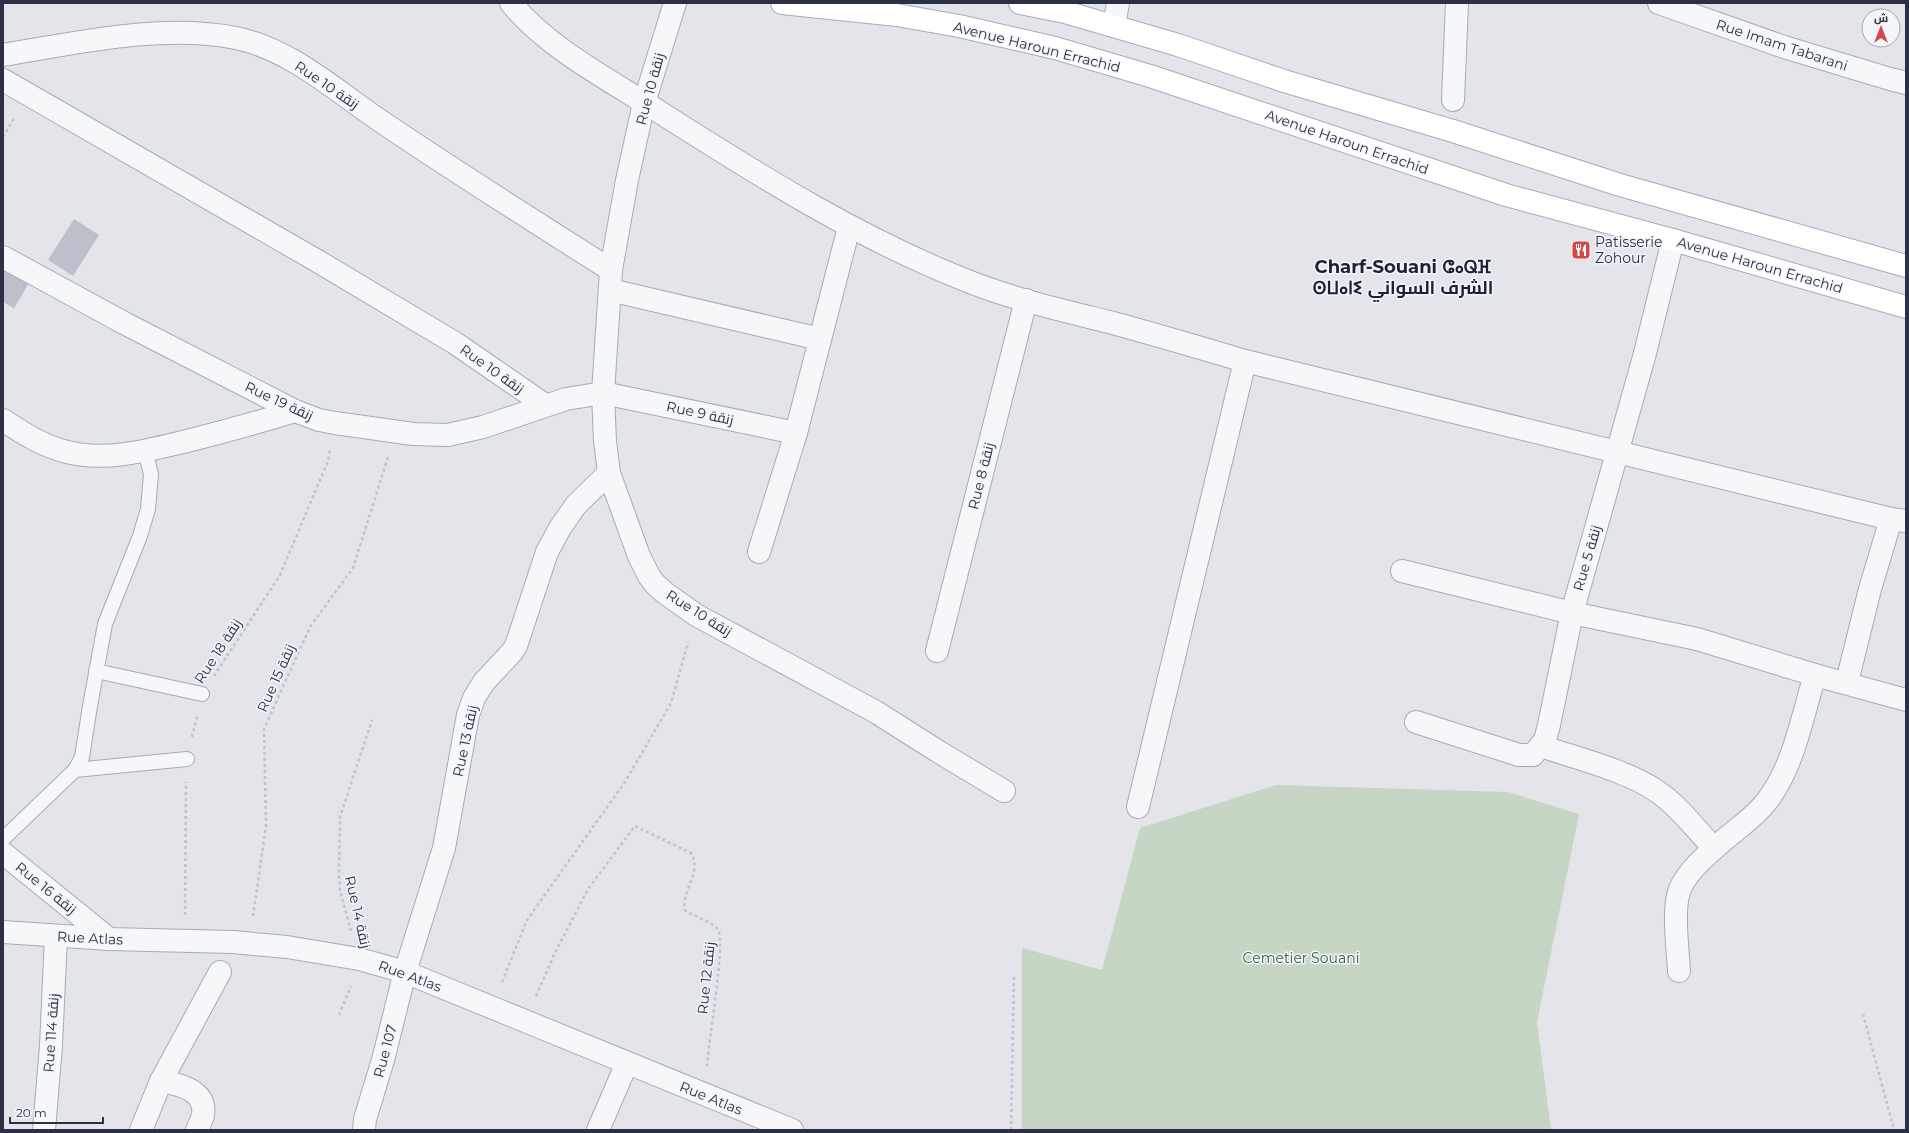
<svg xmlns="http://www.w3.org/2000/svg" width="1909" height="1133" viewBox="0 0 1909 1133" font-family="Montserrat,Cairo,'Noto Sans Tifinagh',sans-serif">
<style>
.green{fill:#c6d5c4}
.building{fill:#bdc0cb}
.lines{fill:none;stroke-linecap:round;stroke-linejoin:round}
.lane-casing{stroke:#a8abb6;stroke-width:16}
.street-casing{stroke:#a8abb6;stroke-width:24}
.secondary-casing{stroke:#a8abb6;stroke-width:24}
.path{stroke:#c1c3ca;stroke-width:2.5;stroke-dasharray:3 3;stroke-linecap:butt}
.lane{stroke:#f6f7f9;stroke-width:14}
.street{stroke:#f6f7f9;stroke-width:22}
.secondary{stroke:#fff;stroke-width:22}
.labels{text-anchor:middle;stroke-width:3;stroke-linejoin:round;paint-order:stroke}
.street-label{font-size:14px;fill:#2b3044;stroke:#f3f5f9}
.poi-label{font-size:14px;fill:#2b3044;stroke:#f3f5f9;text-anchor:start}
.park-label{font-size:14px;fill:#396038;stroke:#f3f5f9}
.district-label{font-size:18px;font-weight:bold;fill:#1d2135;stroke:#f3f5f9}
</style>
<rect width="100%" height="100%" fill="#e3e5eb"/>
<path class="green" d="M1276 785 1508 792 1579 814 1537 1022 1551 1130H1022V948L1102 970 1140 828Z"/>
<g class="building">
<path d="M74 219 99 235 73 276 48 260Z"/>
<path d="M3 269 29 283 14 308 3 302Z"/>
</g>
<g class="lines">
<g class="lane-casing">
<g id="lane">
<path d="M96 671 202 694"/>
<path d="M75 770 82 757 90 706 105 624 140 536 148 509 151 474 145 451"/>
<path d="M3 839 75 770 187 759"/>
</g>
</g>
<g class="street-casing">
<g id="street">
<path d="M511 3C547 48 613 82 661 113 760 176 860 239 970 282 1016 300 1065 311 1113 323 1157 335 1201 348 1245 361L1891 519 1906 521"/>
<path d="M675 3 644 103 627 180 611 270 603 393 605 441 609 473 639 556 649 576 655 584 665 593 696 615 876 712 939 752 1004 791"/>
<path d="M1659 3 1784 47 1890 79 1906 83"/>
<path d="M1114 26 1118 3"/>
<path d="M3 55C76 43 163 23 236 38 293 50 338 93 385 124 459 174 535 222 611 270"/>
<path d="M3 80 314 259 455 343 545 405"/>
<path d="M1453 100 1457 3"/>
<path d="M3 257 124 323 295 411 319 420 335 423 413 434 448 435 483 427 566 399 603 393 796 433"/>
<path d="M610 290 820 339"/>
<path d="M3 420C24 434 43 446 67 452 107 462 149 450 187 441 223 432 259 422 295 411"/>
<path d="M759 552 796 433 849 227"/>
<path d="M1402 571 1572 613 1697 639 1815 675 1906 700"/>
<path d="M937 651 1026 300"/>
<path d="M1847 682 1870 589 1891 519"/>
<path d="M1416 722 1519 755H1533L1545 740 1549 725 1572 613 1644 357 1673 240"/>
<path d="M1541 746C1575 758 1629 771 1658 792 1679 806 1696 830 1714 848"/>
<path d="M1138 807 1245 361"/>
<path d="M3 853 109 939"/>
<path d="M3 932 109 939 233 942 287 947 359 959 405 972 792 1130"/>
<path d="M1679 971C1678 950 1672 908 1680 889 1688 870 1709 853 1724 840 1739 827 1755 817 1767 801 1794 766 1802 717 1815 675"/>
<path d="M161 1081C178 1084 207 1090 203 1115 202 1120 199 1125 197 1130"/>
<path d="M44 1130 51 1046 56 936"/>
<path d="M141 1130 161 1081 220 972"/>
<path d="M364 1130 365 1119 383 1060 405 972 444 848 468 715 474 698 484 682 512 652 516 646 547 552 560 528 576 505 609 473"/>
<path d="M598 1130 627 1063"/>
</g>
</g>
<g class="secondary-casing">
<g id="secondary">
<path d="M782 3 897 15 959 26 1055 48 1150 76 1506 195 1673 240 1906 307"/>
<path d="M1020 3 1065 12 1178 45 1284 81 1453 131 1620 185 1906 266"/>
</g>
</g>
<g class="path">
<path d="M3 137 14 118"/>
<path d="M214 676 280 575 328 461 330 450"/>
<path d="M192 737 197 717"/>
<path d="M185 915 186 782"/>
<path d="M253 916 266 826 264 729 310 627 353 568 388 457"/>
<path d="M351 931 340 891 339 876 340 817 372 720"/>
<path d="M502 982 527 920 625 782 671 703 688 642"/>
<path d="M536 996 555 953 588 889 635 826 691 853C703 872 681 890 685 910 695 918 711 920 718 930 726 941 708 1045 707 1066"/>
<path d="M1863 1014 1894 1130"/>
<path d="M339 1015 351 986"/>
<path d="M1011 1130 1014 974"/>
</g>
<use href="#lane" class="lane"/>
<use href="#street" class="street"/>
<use href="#secondary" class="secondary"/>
</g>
<defs>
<g id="restaurant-square" transform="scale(1)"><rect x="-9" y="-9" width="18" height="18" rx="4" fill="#d04848" stroke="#f3f5f9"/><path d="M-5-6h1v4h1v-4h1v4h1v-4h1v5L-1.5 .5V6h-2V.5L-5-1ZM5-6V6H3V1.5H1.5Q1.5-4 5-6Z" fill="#fff"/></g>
</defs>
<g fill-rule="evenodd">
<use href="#restaurant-square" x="1581" y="250"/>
</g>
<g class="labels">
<g class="street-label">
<text transform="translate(1782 45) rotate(18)" y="5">Rue Imam Tabarani</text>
<text transform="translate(1037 47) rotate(14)" y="5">Avenue Haroun Errachid</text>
<text transform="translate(327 85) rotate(34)" y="5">Rue 10 زنقة</text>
<text transform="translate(650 89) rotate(-75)" y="5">Rue 10 زنقة</text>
<text transform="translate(1347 142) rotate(19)" y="5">Avenue Haroun Errachid</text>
<text transform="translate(1760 265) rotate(16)" y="5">Avenue Haroun Errachid</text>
<text transform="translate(492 369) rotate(35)" y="5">Rue 10 زنقة</text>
<text transform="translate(279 401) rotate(25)" y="5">Rue 19 زنقة</text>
<text transform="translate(700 413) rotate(12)" y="5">Rue 9 زنقة</text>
<text transform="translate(981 476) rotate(-76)" y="5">Rue 8 زنقة</text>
<text transform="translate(1587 558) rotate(-74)" y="5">Rue 5 زنقة</text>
<text transform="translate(699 613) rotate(32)" y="5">Rue 10 زنقة</text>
<text transform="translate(218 651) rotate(-57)" y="5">Rue 18 زنقة</text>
<text transform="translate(276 678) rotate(-66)" y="5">Rue 15 زنقة</text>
<text transform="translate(465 741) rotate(-78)" y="5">Rue 13 زنقة</text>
<text transform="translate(46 888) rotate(39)" y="5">Rue 16 زنقة</text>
<text transform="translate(358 912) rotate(77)" y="5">Rue 14 زنقة</text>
<text transform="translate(90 938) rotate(3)" y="5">Rue Atlas</text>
<text transform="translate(410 976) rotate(20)" y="5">Rue Atlas</text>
<text transform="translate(706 978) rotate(-84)" y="5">Rue 12 زنقة</text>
<text transform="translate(51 1033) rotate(-86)" y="5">Rue 114 زنقة</text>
<text transform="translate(385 1051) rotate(-75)" y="5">Rue 107</text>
<text transform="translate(711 1098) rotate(22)" y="5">Rue Atlas</text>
</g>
<g class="poi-label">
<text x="1595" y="247">Patisserie<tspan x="1595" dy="16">Zohour</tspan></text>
</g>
<g class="park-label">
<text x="1301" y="963">Cemetier Souani</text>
</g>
<g class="district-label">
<text x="1403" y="273">Charf-Souani ⵛⴰⵕⴼ<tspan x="1403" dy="21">ⵙⵡⴰⵏⵉ الشرف السواني</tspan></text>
</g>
</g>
<rect width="1909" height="1133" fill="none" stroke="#2b3044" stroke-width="8"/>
<g transform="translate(1881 28)"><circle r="19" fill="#f3f5f9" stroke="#a3a6b1"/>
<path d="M0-3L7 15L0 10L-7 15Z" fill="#d04848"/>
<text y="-6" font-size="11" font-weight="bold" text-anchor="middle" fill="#2b3044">ش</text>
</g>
<path d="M10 1117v6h93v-6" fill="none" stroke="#2b3044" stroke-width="2"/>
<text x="16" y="1117" font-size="12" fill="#2b3044" stroke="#f3f5f9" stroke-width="3" paint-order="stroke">20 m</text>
</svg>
